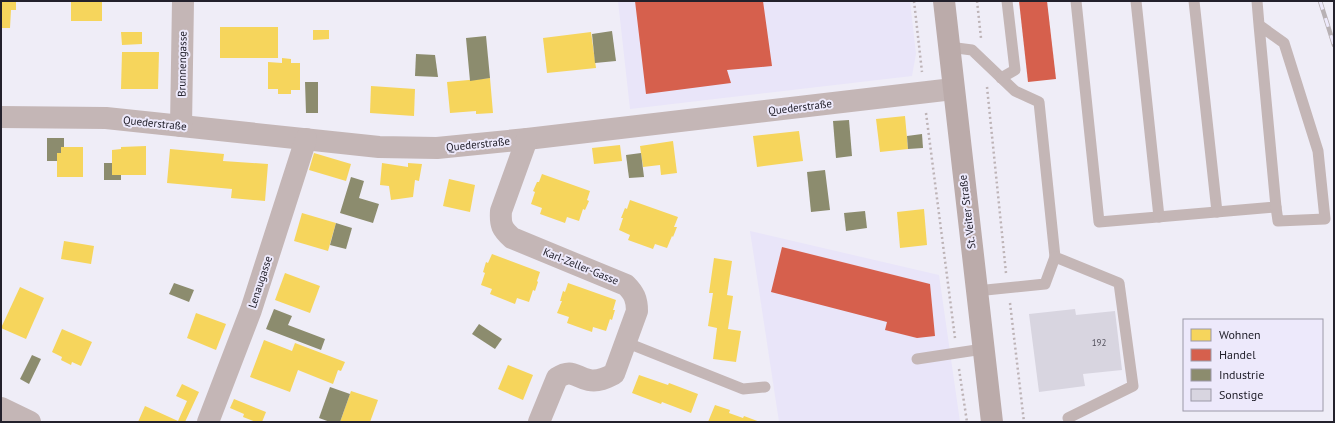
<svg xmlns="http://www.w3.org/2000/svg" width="1335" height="423" viewBox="0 0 1335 423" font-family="'PT Sans',sans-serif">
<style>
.built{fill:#e9e5f9}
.homes{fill:#f6d55c}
.shops{fill:#d6604d}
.industry{fill:#8c8c6e}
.building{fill:#d8d5e0}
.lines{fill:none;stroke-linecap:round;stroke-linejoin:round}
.path{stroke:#bdb3b6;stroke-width:2.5;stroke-dasharray:2 3;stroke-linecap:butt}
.service{stroke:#c4b6b6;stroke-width:11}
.minor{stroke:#c4b6b6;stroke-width:22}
.secondary{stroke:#bbabaa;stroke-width:22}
.rail-casing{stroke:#b8b1b4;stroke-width:4.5}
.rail{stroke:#ede9fb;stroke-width:3;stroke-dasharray:9;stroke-linecap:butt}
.labels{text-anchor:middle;stroke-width:4;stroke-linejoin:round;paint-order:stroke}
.number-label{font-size:9px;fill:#504e59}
.street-label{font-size:11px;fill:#23212c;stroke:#ede9fb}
</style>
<rect width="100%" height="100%" fill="#efedf7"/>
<g class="built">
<path d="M618 1H910L916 54 912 76 630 109Z"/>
<path d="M750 231 939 275 960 422H779Z"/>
</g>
<g class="homes">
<path d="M1 1H16V10H11L10 28H1Z"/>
<rect x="71" y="1" width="31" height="20"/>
<rect x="220" y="27" width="58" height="31"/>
<path d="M313 30H329V39L313 40Z"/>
<path d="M121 32H142V44L122 45Z"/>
<path d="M591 32 596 68 547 73 543 38Z"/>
<path d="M122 52H159L158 89H121Z"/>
<path d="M282 58 291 59V63H300V90H291V94H278V89H268V62L282 63Z"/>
<path d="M490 78 493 113 476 114V111L450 113 447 82Z"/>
<path d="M371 86 415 89 414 116 370 113Z"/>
<path d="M905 116 908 149 880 152 876 119Z"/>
<path d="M799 131 803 161 757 167 753 136Z"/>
<path d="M673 141 677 173 661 175 660 165 643 167 640 146Z"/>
<path d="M620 145 622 161 594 164 592 148Z"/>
<path d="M146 146V175H112V150L121 149V147Z"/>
<path d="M61 147H83V177H57V153H61Z"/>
<path d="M170 149 224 154 223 161 268 164 265 201 231 198 232 189 167 183Z"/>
<path d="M314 153 351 164 346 181 309 170Z"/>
<path d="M382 163 408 167V163L422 164 419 181 415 180 413 197 391 200 389 186 380 185Z"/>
<path d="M542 174 590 191 587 200 589 201 585 210 583 209 579 221 567 217 565 223 540 214 542 208 531 204 535 192 533 191 537 182H539Z"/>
<path d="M449 179 475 185 470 212 443 206Z"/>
<path d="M630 200 678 217 674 227H677L673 237 672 236 667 248 655 244 653 249 628 240 630 235 619 230 623 218H621L625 208 627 209Z"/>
<path d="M924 209 927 245 900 248 897 212Z"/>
<path d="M302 213 336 223 328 251 294 241Z"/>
<path d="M64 241 94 246 91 264 61 259Z"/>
<path d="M492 254 540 272 537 281 538 282 535 291 533 290 529 302 517 298 515 304 490 294 492 289 481 285 485 273 483 272 486 262 488 263Z"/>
<path d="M714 258 732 261 727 295 733 296 728 329 741 331 736 362 713 359 717 328 708 326 713 293H709Z"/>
<path d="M285 273 320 286 310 313 275 300Z"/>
<path d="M568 283 616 300 613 310H615L612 320 610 319 606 331 593 327 592 332 567 323 569 317 557 313 562 301H560L563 291 565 292Z"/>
<path d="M20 287 44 298 26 339 1 328Z"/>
<path d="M196 313 226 324 216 350 187 338Z"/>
<path d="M62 329 92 342 81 366 72 362 71 365 61 360 62 357 52 352Z"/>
<path d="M264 340 292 351 295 343 345 362 341 371 338 370 333 384 298 370 290 392 250 377Z"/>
<path d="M508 365 533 375 523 400 498 389Z"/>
<path d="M639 375 668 385 669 383 698 394 691 413 662 402 661 404 632 393Z"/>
<path d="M182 384 199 392 185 422H138L145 406 178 421 187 401 176 396Z"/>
<path d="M351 391 378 400 370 422H340Z"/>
<path d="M234 399 266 412 262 422H256L243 417 244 414 230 408Z"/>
<path d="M715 405 730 410 729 413 743 418 744 416 760 422H708Z"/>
</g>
<g class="shops">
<path d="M635 1H763L772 66 727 70 731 83 646 94Z"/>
<path d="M1019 1H1047L1056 79 1028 82Z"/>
<path d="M782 247 930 284 935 336 917 338 885 330 887 322 771 292Z"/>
</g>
<g class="industry">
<path d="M612 31 616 61 595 63 592 34Z"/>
<path d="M486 36 490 78 470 81 466 38Z"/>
<path d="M416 54 435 55 438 77 415 76Z"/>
<path d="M305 82H318V113H306Z"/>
<path d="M849 120 852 156 836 158 833 121Z"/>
<path d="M922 134 923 148 908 149 907 136Z"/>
<path d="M47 138H64V147H61V153H57V161H47Z"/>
<path d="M641 153 644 177 629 178 626 155Z"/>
<path d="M104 163H112V175H121V180H104Z"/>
<path d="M825 170 830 210 811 212 807 172Z"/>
<path d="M351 177 364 181 359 198 379 204 373 223 340 213Z"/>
<path d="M865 211 867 228 846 231 844 213Z"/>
<path d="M336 223 352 228 346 249 330 245Z"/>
<path d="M174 283 194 290 189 302 169 294Z"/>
<path d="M274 309 292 316 288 325 325 339 321 350 266 329Z"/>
<path d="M479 324 502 339 495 349 472 334Z"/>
<path d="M32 355 41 359 29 384 20 379Z"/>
<path d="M330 387 350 394 340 422H330L319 418Z"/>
</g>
<path class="building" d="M1075 309 1076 315 1115 311 1122 370 1083 374 1085 386 1039 392 1029 314Z"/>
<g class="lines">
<g class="path">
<path d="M914 1 922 72"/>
<path d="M977 1 981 38"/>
<path d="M987 87 1006 273"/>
<path d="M926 113 955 338"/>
<path d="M1010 303 1024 422"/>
<path d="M959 369 967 422"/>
</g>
<g class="service">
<path d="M1076 1 1099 222 1276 207"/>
<path d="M1136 1 1159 217"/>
<path d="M1194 1 1217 212"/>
<path d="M1257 1 1259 25 1276 207 1278 221 1325 219 1318 151 1284 43 1259 25"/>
<path d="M949 47 972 50 1015 91 1039 102 1055 257 1119 283 1133 386 1068 418"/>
<path d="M1001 78 1015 70 1007 1"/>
<path d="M976 291 1045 284 1055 257"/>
<path d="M625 342 743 389 765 387"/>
<path d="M917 359 983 349"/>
</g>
<g class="minor">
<path d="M1 117 106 118 379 147 437 148 527 139 953 89"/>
<path d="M181 126 183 1"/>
<path d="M527 139 501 211C500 225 502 229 512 238L626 285C634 293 637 299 637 311L614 374C606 378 598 382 589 380 575 377 572 368 557 378L539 422"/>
<path d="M1 408 30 422"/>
<path d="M208 422 251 310 306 139"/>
</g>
<path class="secondary" d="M944 1 992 422"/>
<g class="rail-casing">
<path id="rail" d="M1320 1 1334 45"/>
</g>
<use href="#rail" class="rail"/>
</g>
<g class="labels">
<g class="number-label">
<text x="1099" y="346">192</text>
</g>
<g class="street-label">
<text transform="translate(182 64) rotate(-89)" y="4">Brunnengasse</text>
<text transform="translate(800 107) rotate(-7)" y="4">Quederstraße</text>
<text transform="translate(155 123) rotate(6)" y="4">Quederstraße</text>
<text transform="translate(478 144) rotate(-6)" y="4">Quederstraße</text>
<text transform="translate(967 212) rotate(-97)" y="4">St. Veiter Straße</text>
<text transform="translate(581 266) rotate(22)" y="4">Karl-Zeller-Gasse</text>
<text transform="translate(260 282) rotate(-72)" y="4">Lenaugasse</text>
</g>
</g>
<rect width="1335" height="423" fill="none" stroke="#23212c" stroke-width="4"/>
<rect x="1183" y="319" width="140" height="92" fill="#ede9fb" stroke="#9c99a8"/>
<rect x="1191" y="329" width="20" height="12" fill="#f6d55c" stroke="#9c99a8"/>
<text x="1219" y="339" font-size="12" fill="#23212c">Wohnen</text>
<rect x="1191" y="349" width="20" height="12" fill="#d6604d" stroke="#9c99a8"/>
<text x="1219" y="359" font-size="12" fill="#23212c">Handel</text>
<rect x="1191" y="369" width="20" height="12" fill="#8c8c6e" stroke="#9c99a8"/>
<text x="1219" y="379" font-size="12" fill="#23212c">Industrie</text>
<rect x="1191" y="389" width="20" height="12" fill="#d8d5e0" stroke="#9c99a8"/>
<text x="1219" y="399" font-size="12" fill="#23212c">Sonstige</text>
</svg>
